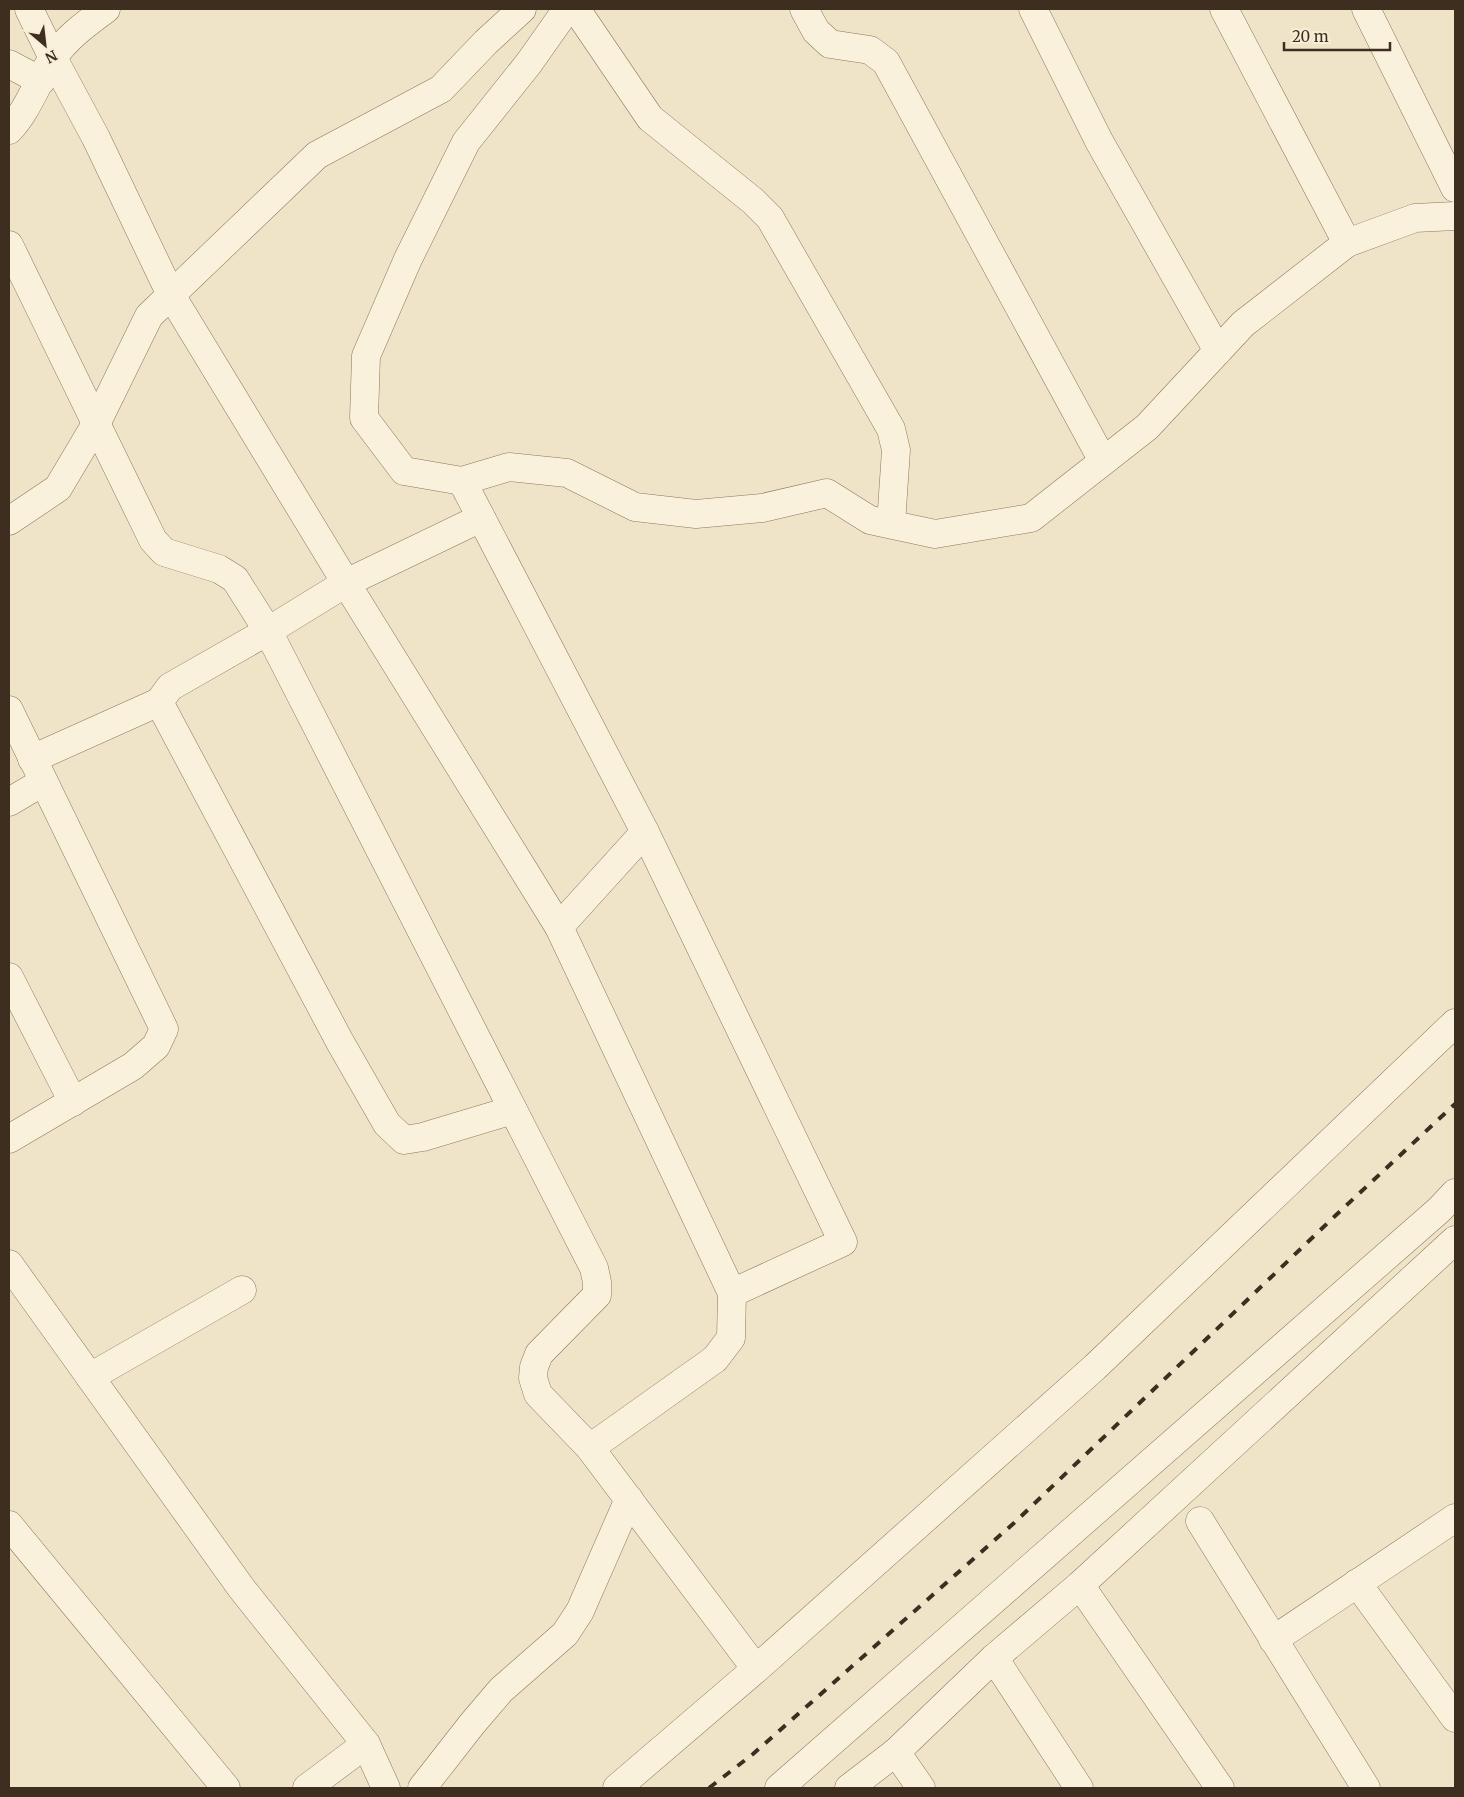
<svg xmlns="http://www.w3.org/2000/svg" width="1464" height="1797" viewBox="0 0 1464 1797" font-family="Merriweather,serif">
<style>
.lines{fill:none;stroke-linecap:round;stroke-linejoin:round}
.minor-casing{stroke:#8d765c;stroke-width:29}
.tertiary-casing{stroke:#8d765c;stroke-width:29}
.minor{stroke:#faf1dc;stroke-width:28}
.tertiary{stroke:#faf1dc;stroke-width:28}
.rail{stroke:#3d2e20;stroke-width:4;stroke-dasharray:9 9;stroke-linecap:butt}
</style>
<rect width="100%" height="100%" fill="#f0e4c8"/>
<g class="lines">
<g class="minor-casing">
<g id="minor">
<path d="M29 9 53 58 96 138 171 295 346 583 559 927"/>
<path d="M567 9 529 63 466 142 408 259 366 356 364 418 404 471 462 481 509 467 567 473 635 507 696 514 762 508 827 493 870 520 935 534 1031 518 1147 427 1243 324 1347 243 1415 218 1455 216"/>
<path d="M576 9 650 118 753 201 770 218 891 429 896 450 891 524"/>
<path d="M804 9 816 31 830 44 870 50 886 62 1103 461"/>
<path d="M1033 9 1099 141 1218 351"/>
<path d="M1224 9 1347 243"/>
<path d="M1366 9 1455 188"/>
<path d="M9 64 41 81"/>
<path d="M9 130C29 109 37 81 53 58 66 38 87 23 106 9"/>
<path d="M9 245 153 540 164 552 219 569 235 579 268 631 594 1268 597 1282V1295L539 1354 534 1367 533 1378 538 1394 590 1448"/>
<path d="M462 481 645 832 843 1242 732 1293 731 1338 715 1359 590 1448 756 1669"/>
<path d="M481 518 346 583 268 631 170 687 159 702 340 1042 387 1124 404 1140 423 1137 513 1110"/>
<path d="M9 521 58 488 96 424 149 316 317 155 441 89 486 42 522 9"/>
<path d="M9 710 164 1029 156 1046 133 1066 9 1139"/>
<path d="M32 759 159 702"/>
<path d="M9 802 43 782"/>
<path d="M645 832 559 927 732 1293"/>
<path d="M9 977 73 1102"/>
<path d="M9 1264 242 1589 366 1744 307 1788"/>
<path d="M90 1377 242 1290"/>
<path d="M1200 1521 1366 1788"/>
<path d="M9 1525 226 1788"/>
<path d="M1357 1583 1455 1718"/>
<path d="M1080 1585 1220 1788"/>
<path d="M1273 1640 1455 1518"/>
<path d="M994 1658 1079 1788"/>
<path d="M366 1744 386 1788"/>
<path d="M896 1752 921 1788"/>
<path d="M422 1788 472 1724 501 1690 565 1634 580 1611 629 1499"/>
<path d="M617 1788 756 1669 1095 1367 1455 1023"/>
</g>
</g>
<g class="tertiary-casing">
<g id="tertiary">
<path d="M779 1788 1439 1210 1455 1193"/>
<path d="M849 1788 896 1752 994 1658 1080 1585 1455 1240"/>
</g>
</g>
<use href="#minor" class="minor"/>
<use href="#tertiary" class="tertiary"/>
<path class="rail" d="M709 1788 753 1754 1014 1523 1335 1216 1455 1104"/>
</g>
<rect width="1464" height="1797" fill="none" stroke="#3d2e20" stroke-width="20"/>
<g transform="translate(45 45) rotate(152)" stroke="#f7eed8" stroke-width="4" paint-order="stroke">
<path d="M0-4L9 19L0 12L-9 19Z" fill="#3d2e20"/>
<text y="-8" font-size="14" font-weight="bold" text-anchor="middle" fill="#3d2e20">N</text>
</g>
<path d="M1284 42v8h106v-8" fill="none" stroke="#3d2e20" stroke-width="2.5"/>
<text x="1292" y="42" font-size="15" fill="#3d2e20" stroke="#f7eed8" stroke-width="4" paint-order="stroke">20 m</text>
</svg>
